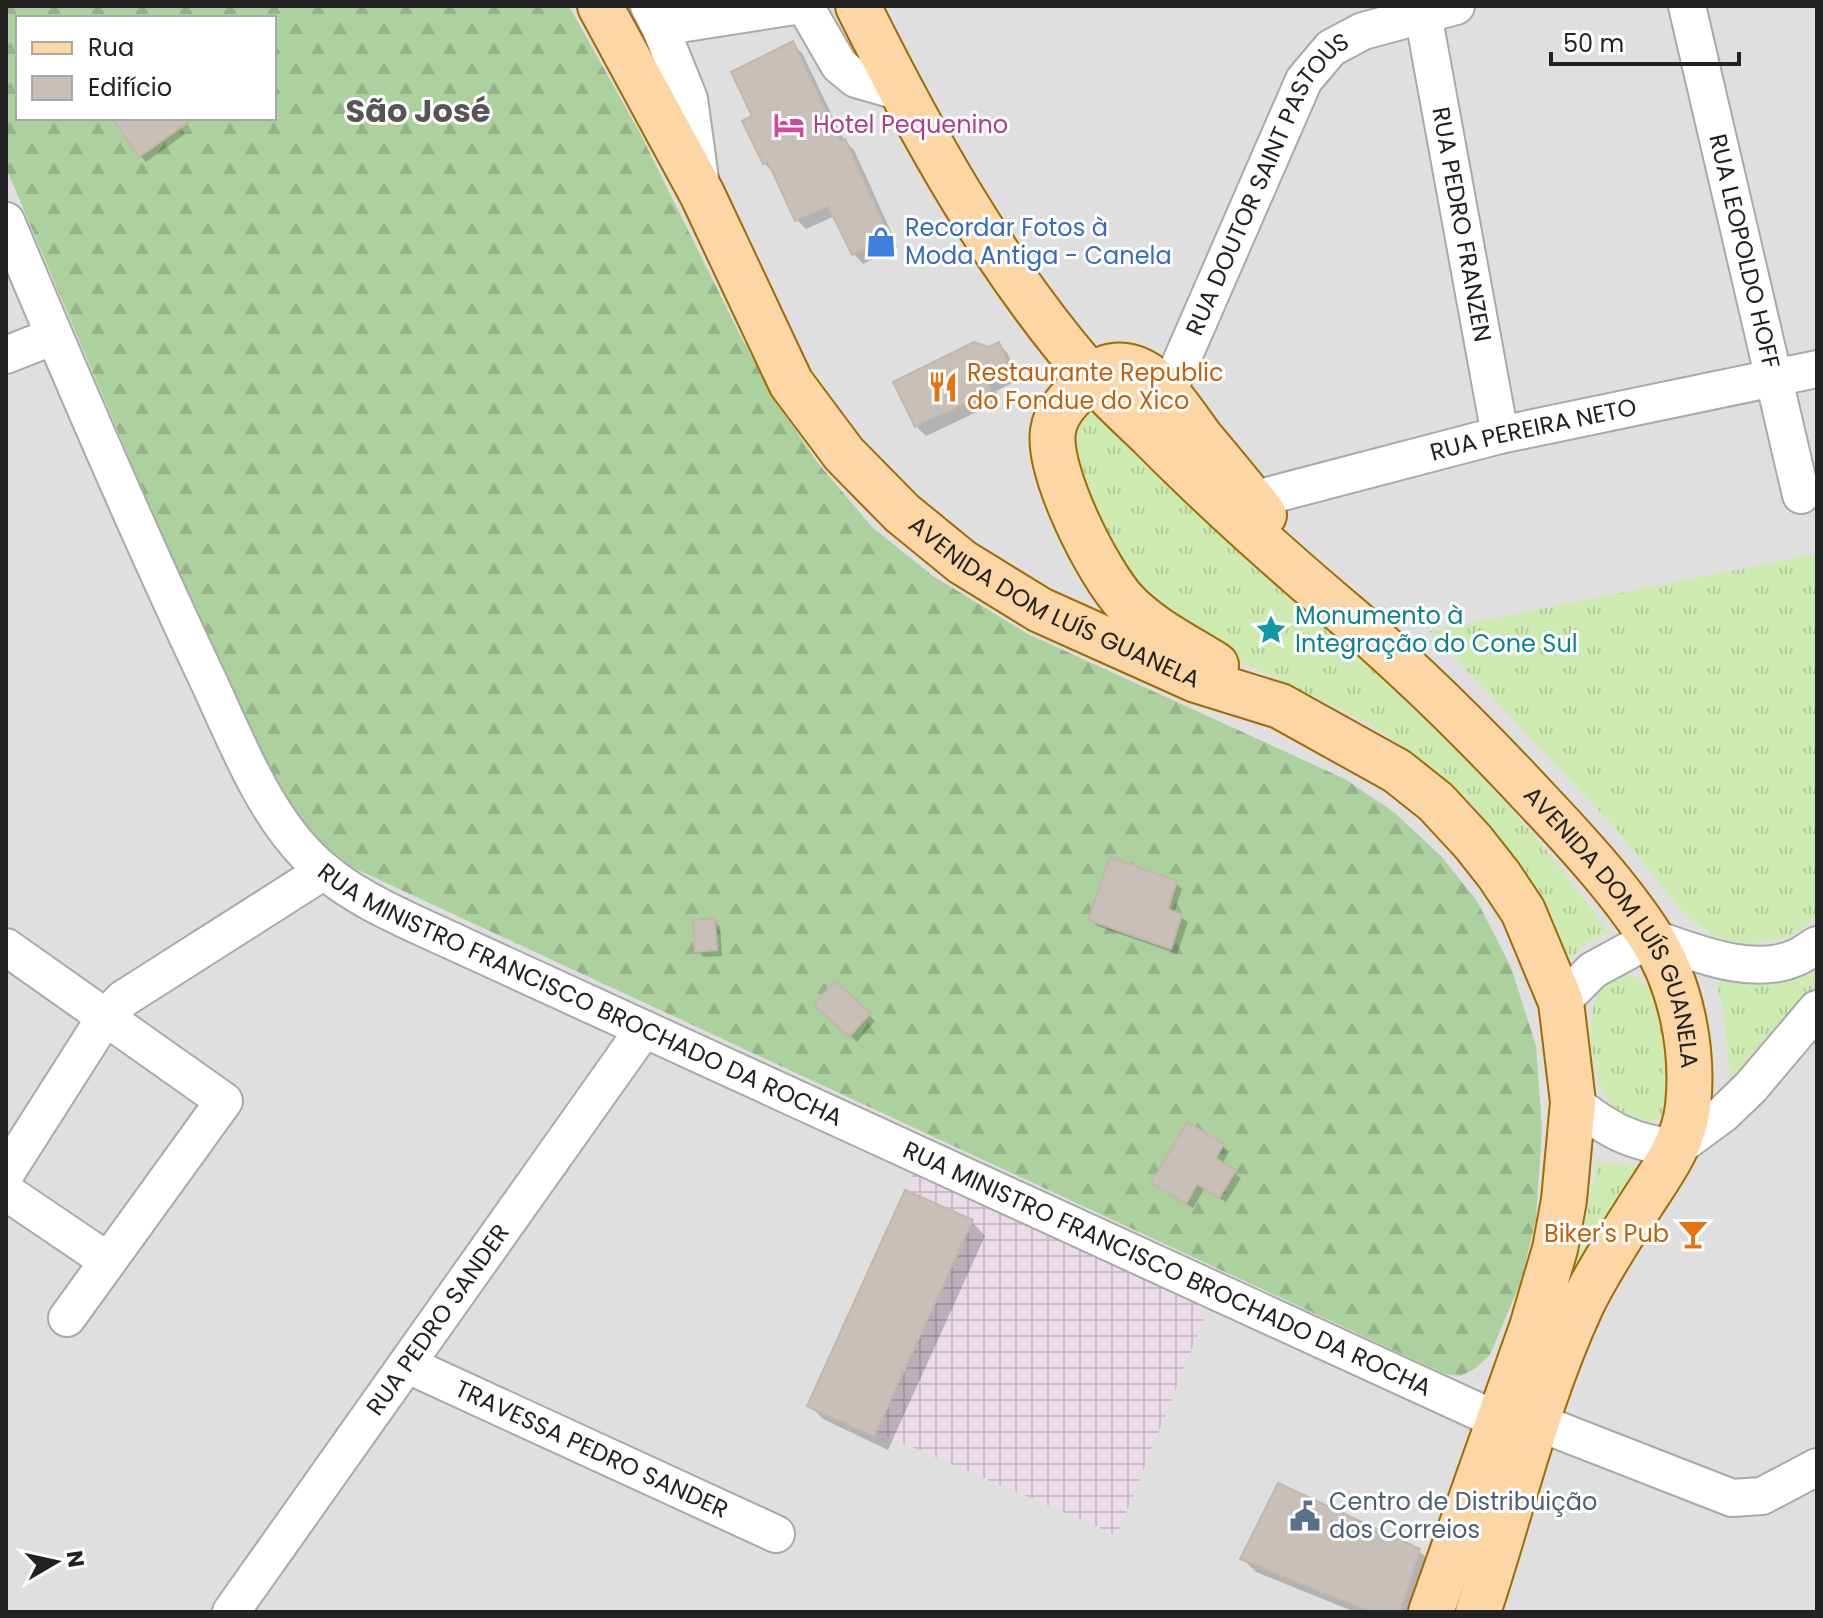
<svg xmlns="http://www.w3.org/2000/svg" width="1823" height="1618" viewBox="0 0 1823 1618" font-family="Poppins,sans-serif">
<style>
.residential{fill:#e0dfdf;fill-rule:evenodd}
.industrial{fill:url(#industrial-grid)}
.grass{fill:url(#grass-tufts)}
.forest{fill:url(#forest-firs);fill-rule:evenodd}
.shadow{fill:#0003}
.building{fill:#c7bfb8;stroke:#c4b6ab;stroke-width:2}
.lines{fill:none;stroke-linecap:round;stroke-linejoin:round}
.minor-casing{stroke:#a9a9a9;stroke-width:40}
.major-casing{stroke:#a06b00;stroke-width:48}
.minor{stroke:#fff;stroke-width:36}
.major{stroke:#fcd6a4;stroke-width:44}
.labels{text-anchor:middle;stroke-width:6;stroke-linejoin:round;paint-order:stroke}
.hotel-label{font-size:24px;fill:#b23c85;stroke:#fff;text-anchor:start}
.street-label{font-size:24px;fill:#222;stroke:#fff}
.shop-label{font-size:24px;fill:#366cbe;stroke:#fff;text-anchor:start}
.food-label{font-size:24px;fill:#c56008;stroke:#fff;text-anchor:start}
.culture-label{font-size:24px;fill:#0d838f;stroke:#fff;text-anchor:start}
.service-label{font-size:24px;fill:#4e5e75;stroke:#fff;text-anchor:start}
.district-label{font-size:32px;font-weight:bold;fill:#555;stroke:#fff}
</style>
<defs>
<pattern id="industrial-grid" width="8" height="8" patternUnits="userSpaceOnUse" patternTransform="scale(2)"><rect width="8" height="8" fill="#ebdbe8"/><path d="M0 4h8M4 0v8" fill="none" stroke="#c9bcc7"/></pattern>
<pattern id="grass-tufts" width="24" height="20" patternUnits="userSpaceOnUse" patternTransform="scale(2)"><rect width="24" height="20" fill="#cdebb0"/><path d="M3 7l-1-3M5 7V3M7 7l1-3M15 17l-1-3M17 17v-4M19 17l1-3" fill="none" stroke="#b0c997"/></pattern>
<pattern id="forest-firs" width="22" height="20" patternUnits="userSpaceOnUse" patternTransform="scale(2)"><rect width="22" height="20" fill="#add19e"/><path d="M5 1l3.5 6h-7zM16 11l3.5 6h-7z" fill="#95b388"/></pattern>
</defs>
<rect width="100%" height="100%" fill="#f2efe9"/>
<path class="residential" d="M6 6H1817V1612H6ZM18 18H274V118H18Z"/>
<path class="industrial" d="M913 1174 1208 1308 1117 1535 811 1404Z"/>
<g class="grass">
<path d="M1087 398 1467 755 1550 855 1609 932 1587 942 1569 961 1549 914 1524 870 1474 806 1444 778 1376 727 1195 639 1129 576 1091 514 1070 442Z"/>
<path d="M1817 554V915L1790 937 1763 942 1738 945 1711 935 1685 914 1617 830 1430 631Z"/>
<path d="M1817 964V987L1731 1087 1724 1014 1716 982 1754 984 1776 981Z"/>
<path d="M1620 973C1668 970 1678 1076 1665 1108 1652 1138 1620 1120 1608 1100 1591 1073 1584 1016 1600 987 1604 981 1613 977 1620 973Z"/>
<path d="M1597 1161 1650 1169 1518 1403 1586 1218Z"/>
</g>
<path class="forest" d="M6 6H569L641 135 738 331 777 403 817 462 872 527 933 576 1028 634 1345 779 1395 813 1441 856 1477 901 1511 967 1536 1046 1542 1128 1536 1219 1521 1281 1490 1355 1476 1368 1461 1376 1445 1374 328 856 278 809 6 168ZM18 18H274V118H18Z"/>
<g class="shadow">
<path d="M792 43 802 53 844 140 854 150 898 247 863 264 854 254 835 216 806 229 797 220 774 173 764 163 755 117Z"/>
<path d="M125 118H174L185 134 146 162 140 155Z"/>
<path d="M999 344 1008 354 1019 380 996 391 1000 401 926 436 916 426 989 349Z"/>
<path d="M1176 883 1182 889 1174 913 1188 922 1177 954 1097 926 1091 919Z"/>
<path d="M714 920 720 927 722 956 704 957 697 951Z"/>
<path d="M835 984 875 1021 857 1042 817 1004Z"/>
<path d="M1223 1146 1229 1152 1222 1164 1241 1178 1226 1202 1204 1189 1193 1208 1153 1182Z"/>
<path d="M972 1222 985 1236 888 1450 823 1419 810 1406Z"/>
<path d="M1419 1551 1433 1564 1417 1612H1355L1256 1572 1242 1558Z"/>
</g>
<g class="building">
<path d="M793 41 840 141 845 139 890 237 852 255 828 206 795 221 768 162 763 164 742 121 752 116 731 72Z"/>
<path d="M112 118H194L139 157Z"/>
<path d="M974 342 989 347 999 342 1011 370 987 381 992 391 915 427 893 382Z"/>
<path d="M1110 857 1177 881 1168 909 1182 914 1171 949 1088 920Z"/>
<path d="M715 918 717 950 695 952 693 920Z"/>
<path d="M835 981 871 1013 849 1037 814 1005Z"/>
<path d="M1187 1122 1224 1144 1216 1158 1236 1170 1219 1198 1197 1184 1186 1204 1151 1183Z"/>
<path d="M905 1190 973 1220 874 1437 807 1406Z"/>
<path d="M1278 1483 1420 1549 1400 1612H1371L1240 1559Z"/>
</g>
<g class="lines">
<g class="minor-casing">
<g id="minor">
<path d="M649 6 660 27 689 99 700 179"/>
<path d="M805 6 839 65 856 79 901 92"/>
<path id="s1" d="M1687 6 1801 495"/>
<path id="s2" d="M1423 14 1500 435"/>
<path d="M660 27 795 6"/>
<path id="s3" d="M6 221C70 374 135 526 206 676 234 735 261 808 307 855 348 898 410 921 463 946L1499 1421"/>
<path d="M6 355 54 336"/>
<path id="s4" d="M1167 394 1304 80 1331 48 1363 31 1456 6"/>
<path id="s5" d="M1252 500 1500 435 1817 369"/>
<path d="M6 947 224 1101 67 1318"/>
<path d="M1561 1002 1593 970 1652 938C1694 952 1751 977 1795 958 1803 955 1810 949 1817 945"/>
<path d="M1573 1102C1608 1130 1632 1143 1677 1148L1723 1114 1751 1087 1817 1009"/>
<path d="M6 1173 104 1019 123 999 324 871"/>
<path d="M6 1192 108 1261"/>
<path id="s6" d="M408 1365 776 1534"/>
<path d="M1537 1422 1732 1498 1762 1496 1817 1467"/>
<path id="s7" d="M231 1612 644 1029"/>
</g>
</g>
<g class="major-casing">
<g id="major">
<path id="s8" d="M600 6 702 194 791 383 844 454 902 513 962 562 1040 610 1196 680 1280 706 1397 771 1436 802 1473 842 1499 875 1523 911 1561 1002 1573 1102 1564 1200 1555 1249 1532 1327 1431 1612"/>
<path id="s9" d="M858 6C922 135 993 263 1087 372 1107 395 1129 415 1150 435 1208 494 1268 548 1331 602 1404 663 1472 730 1537 800 1575 840 1620 889 1650 936 1681 983 1694 1050 1688 1106 1684 1143 1662 1172 1642 1203 1621 1236 1599 1269 1582 1304 1536 1403 1512 1510 1478 1612"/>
<path d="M1216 665C1186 646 1151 629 1126 603 1098 573 1047 472 1053 431 1056 410 1072 397 1086 382 1101 365 1121 361 1141 371 1164 382 1187 419 1202 439 1223 464 1244 489 1264 515"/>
</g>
</g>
<use href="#minor" class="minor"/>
<use href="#major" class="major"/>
</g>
<defs>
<g id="hotel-bare" transform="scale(2.4)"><path d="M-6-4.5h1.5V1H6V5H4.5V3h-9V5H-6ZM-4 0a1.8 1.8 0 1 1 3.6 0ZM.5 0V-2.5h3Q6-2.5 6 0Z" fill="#d1479c" stroke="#fff" stroke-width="2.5" paint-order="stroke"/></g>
<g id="shop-bare" transform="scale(2.4)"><path d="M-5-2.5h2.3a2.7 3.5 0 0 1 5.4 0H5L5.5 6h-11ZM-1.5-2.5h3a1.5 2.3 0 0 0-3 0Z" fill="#3f7fe0" stroke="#fff" stroke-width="2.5" paint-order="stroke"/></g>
<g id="restaurant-bare" transform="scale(2.4)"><path d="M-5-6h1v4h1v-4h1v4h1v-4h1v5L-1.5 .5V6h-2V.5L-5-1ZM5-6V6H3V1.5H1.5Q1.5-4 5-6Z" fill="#e8710a" stroke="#fff" stroke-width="2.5" paint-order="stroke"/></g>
<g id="sight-bare" transform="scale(2.4)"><path d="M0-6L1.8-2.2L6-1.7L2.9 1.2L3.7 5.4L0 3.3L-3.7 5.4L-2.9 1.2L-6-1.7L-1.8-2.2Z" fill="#0f9aa8" stroke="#fff" stroke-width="2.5" paint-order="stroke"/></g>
<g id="bar-bare" transform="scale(2.4)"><path d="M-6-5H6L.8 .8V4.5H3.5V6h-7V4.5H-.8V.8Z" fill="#e8710a" stroke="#fff" stroke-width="2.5" paint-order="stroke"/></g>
<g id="civic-bare" transform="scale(2.4)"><path d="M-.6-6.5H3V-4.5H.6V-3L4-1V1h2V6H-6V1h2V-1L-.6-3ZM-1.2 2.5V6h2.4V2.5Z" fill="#5c6f8a" stroke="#fff" stroke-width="2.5" paint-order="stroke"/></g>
</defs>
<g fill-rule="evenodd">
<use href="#hotel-bare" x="789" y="125"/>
<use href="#shop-bare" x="881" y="242"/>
<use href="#restaurant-bare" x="943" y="387"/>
<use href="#sight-bare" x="1271" y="630"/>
<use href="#bar-bare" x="1693" y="1234"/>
<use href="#civic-bare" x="1305" y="1516"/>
</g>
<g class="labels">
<g class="hotel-label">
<text x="813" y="133">Hotel Pequenino</text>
</g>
<g class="street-label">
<text dy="8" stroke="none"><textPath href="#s4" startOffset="234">RUA DOUTOR SAINT PASTOUS</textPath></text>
<text dy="8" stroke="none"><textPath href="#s2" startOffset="214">RUA PEDRO FRANZEN</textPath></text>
<text dy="8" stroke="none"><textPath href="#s1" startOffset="252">RUA LEOPOLDO HOFF</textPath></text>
<text dy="8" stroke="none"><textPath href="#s5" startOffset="290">RUA PEREIRA NETO</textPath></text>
<text dy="8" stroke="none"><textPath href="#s8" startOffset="772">AVENIDA DOM LUÍS GUANELA</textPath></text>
<text dy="8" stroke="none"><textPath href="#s9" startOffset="1206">AVENIDA DOM LUÍS GUANELA</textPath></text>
<text dy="8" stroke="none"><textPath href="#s3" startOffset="1012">RUA MINISTRO FRANCISCO BROCHADO DA ROCHA</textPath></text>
<text dy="8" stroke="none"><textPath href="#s3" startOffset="1660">RUA MINISTRO FRANCISCO BROCHADO DA ROCHA</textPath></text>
<text dy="8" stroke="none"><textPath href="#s7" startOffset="358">RUA PEDRO SANDER</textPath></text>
<text dy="8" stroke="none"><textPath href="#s6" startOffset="202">TRAVESSA PEDRO SANDER</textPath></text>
</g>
<g class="shop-label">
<text x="905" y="236">Recordar Fotos à<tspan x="905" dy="28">Moda Antiga - Canela</tspan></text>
</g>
<g class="food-label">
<text x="967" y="381">Restaurante Republic<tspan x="967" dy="28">do Fondue do Xico</tspan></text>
<text x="1669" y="1242" text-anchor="end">Biker's Pub</text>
</g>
<g class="culture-label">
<text x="1295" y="624">Monumento à<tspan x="1295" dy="28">Integração do Cone Sul</tspan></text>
</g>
<g class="service-label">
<text x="1329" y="1510">Centro de Distribuição<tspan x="1329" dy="28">dos Correios</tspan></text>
</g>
<g class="district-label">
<text x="418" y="122">São José</text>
</g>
</g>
<rect width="1823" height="1618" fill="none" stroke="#222222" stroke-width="16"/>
<rect x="16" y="16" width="260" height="104" fill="#ffffff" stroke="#a7a7a7" stroke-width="2"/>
<rect x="32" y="42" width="40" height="12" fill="#fcd6a4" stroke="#a7a7a7" stroke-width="2"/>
<text x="88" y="56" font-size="24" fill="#222222">Rua</text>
<rect x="32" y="76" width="40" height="24" fill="#c7bfb8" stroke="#a7a7a7" stroke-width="2"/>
<text x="88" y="96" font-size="24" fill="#222222">Edifício</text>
<g transform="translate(56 1562) rotate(81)" stroke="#ffffff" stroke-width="6" paint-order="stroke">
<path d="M0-6L14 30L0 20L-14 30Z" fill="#222222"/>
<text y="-12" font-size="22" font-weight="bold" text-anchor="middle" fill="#222222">N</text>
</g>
<path d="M1551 52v12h188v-12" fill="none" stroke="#222222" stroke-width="4"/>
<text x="1563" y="52" font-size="24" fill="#222222" stroke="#ffffff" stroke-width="6" paint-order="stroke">50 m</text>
</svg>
